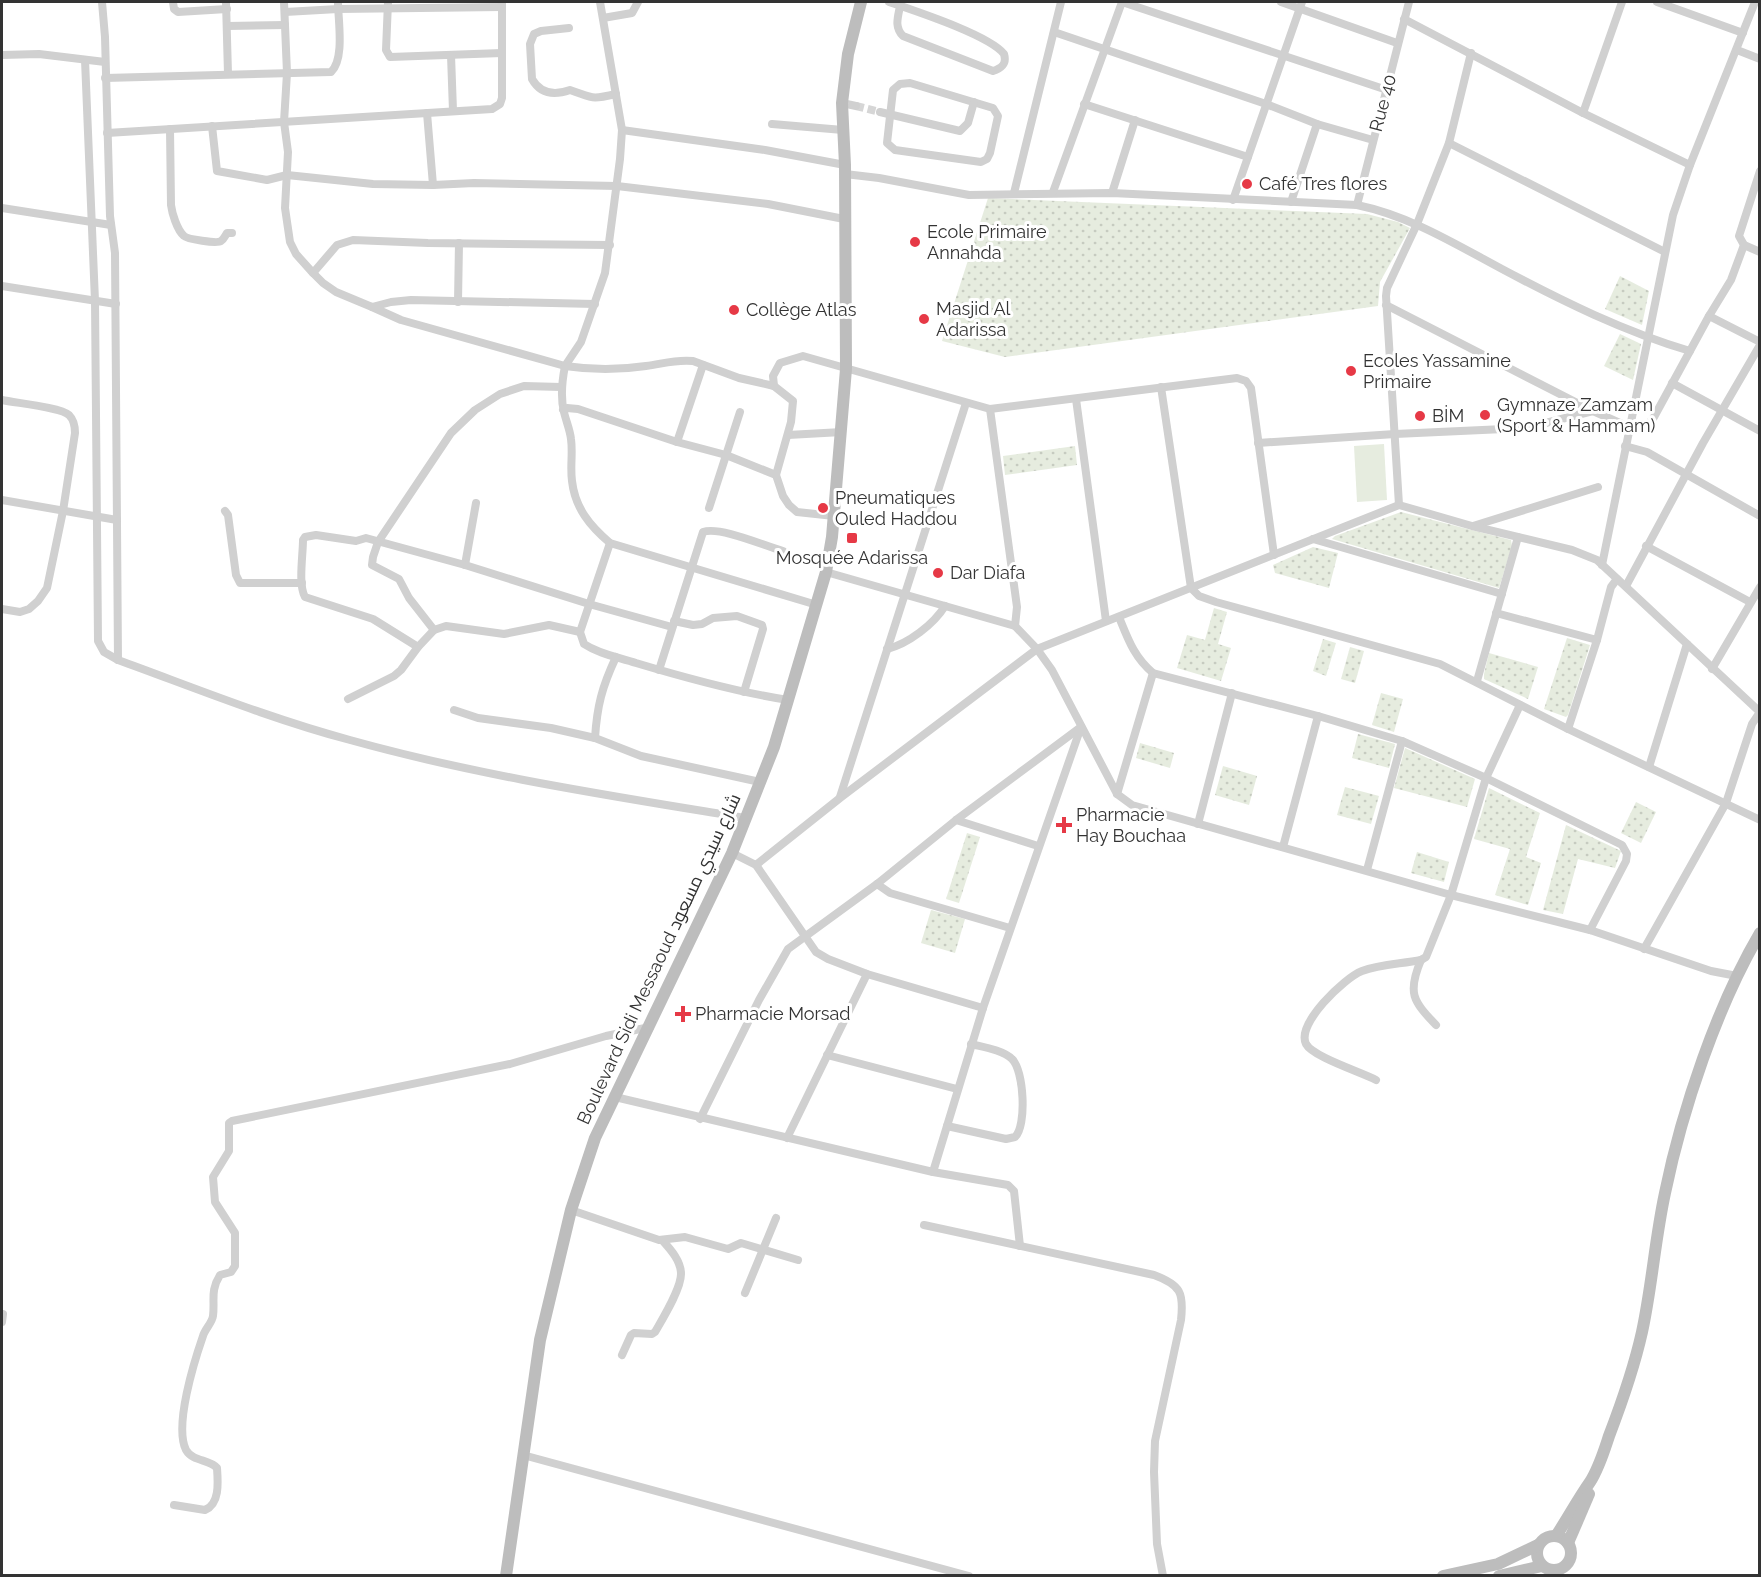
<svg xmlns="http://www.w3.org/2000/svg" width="1761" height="1577" viewBox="0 0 1761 1577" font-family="Raleway,Cairo,sans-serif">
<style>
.green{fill:url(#green-dots)}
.pitch{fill:#e6ecdf}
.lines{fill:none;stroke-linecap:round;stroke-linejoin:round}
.street-tunnel{stroke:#d6d6d6;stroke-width:8;stroke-dasharray:8 4;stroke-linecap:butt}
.street{stroke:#d0d0d0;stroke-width:8}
.secondary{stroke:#bdbdbd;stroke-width:12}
.poi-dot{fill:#e63946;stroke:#fff;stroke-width:2}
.labels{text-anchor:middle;stroke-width:6;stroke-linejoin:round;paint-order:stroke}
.street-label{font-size:18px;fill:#333;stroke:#fff}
.poi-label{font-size:18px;fill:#333;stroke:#fff;text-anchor:start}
</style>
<defs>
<pattern id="green-dots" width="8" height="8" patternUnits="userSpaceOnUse" patternTransform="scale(1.5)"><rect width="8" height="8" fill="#e6ecdf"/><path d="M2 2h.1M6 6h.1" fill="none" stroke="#c6cbc0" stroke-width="1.8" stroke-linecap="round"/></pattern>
</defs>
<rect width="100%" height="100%" fill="#fff"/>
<g class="green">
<path d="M988 198 1367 214 1398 222 1410 228 1380 282 1378 306 1005 357 942 341Z"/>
<path d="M1620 276 1649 291 1642 325 1605 309Z"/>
<path d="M1620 334 1641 344 1633 380 1604 366Z"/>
<path d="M1075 446 1077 465 1005 475 1003 456Z"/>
<path d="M1401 512 1511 540 1512 546 1499 588 1332 539 1335 536Z"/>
<path d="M1313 547 1338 553 1329 588 1275 573 1273 565Z"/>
<path d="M1214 608 1227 612 1218 644 1231 648 1221 681 1177 668 1187 635 1205 640Z"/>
<path d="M1567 638 1590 645 1568 715 1566 717 1544 709Z"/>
<path d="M1323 639 1336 643 1326 676 1313 671Z"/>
<path d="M1350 647 1364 651 1355 683 1341 679Z"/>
<path d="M1489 653 1538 667 1528 699 1484 679V674Z"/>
<path d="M1381 693 1403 699 1394 732 1372 725Z"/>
<path d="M1358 734 1395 744 1389 768 1352 758Z"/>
<path d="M1140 743 1174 753 1170 768 1136 758Z"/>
<path d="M1405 748 1475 779 1467 807 1394 788Z"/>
<path d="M1223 766 1257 776 1249 805 1215 795Z"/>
<path d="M1345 787 1379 796 1371 824 1337 815Z"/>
<path d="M1489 788 1540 813 1526 857 1541 863 1528 905 1495 895 1510 849 1474 839Z"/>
<path d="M1636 802 1656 812 1641 843 1621 833Z"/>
<path d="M1566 825 1621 851 1615 868 1578 859 1563 914 1543 910Z"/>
<path d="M967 833 980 837 959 903 946 899Z"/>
<path d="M1417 852 1449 862 1444 882 1411 873Z"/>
<path d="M931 910 965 919 955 953 921 943Z"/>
</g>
<path class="pitch" d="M1384 444 1387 500 1357 502 1354 446Z"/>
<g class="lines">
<path class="street-tunnel" d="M856 106 880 112"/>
<g class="street">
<path d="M102 2 105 37 110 216 115 253 118 660"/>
<path d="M173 2 174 9 178 12 227 9"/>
<path d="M226 2 228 74"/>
<path d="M284 2 287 73 284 122 288 152 285 208 290 242 296 254 313 273 323 283 336 292 372 307 391 302 411 300 595 304"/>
<path d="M388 2 386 50 390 57 502 53"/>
<path d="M889 2C915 11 989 35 1004 54 1007 64 1002 68 993 71L903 36C894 27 898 17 900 6"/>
<path d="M1122 2 1387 90"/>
<path d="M1281 2 1397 43"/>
<path d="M1657 2 1743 33"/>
<path d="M285 12 338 9 502 7"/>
<path d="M603 18 632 13 638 2"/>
<path d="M1404 19 1583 113 1690 165"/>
<path d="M227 26 285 25"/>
<path d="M569 28 541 31 534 34 530 44 532 79C541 95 556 95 570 90 594 98 590 100 616 94"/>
<path d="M1054 32 1266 104 1317 124 1373 140"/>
<path d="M1737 50 1760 59"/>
<path d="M2 55 39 54 105 62"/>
<path d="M451 55 453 111"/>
<path d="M85 60 95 301 98 641 104 652 118 660C195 688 271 719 350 740 479 776 613 796 745 818"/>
<path d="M105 78 331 72C345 59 338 20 338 2"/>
<path d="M910 83 993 108 998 116 990 153 987 159 981 162 895 150 887 143 893 90 900 84Z"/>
<path d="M842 103 856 106"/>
<path d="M1084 104 1248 157"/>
<path d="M880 112 960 131 968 123 974 102"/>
<path d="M427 113 433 185"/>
<path d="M1583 113 1622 2"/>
<path d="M772 124 843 130"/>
<path d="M212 126 217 171 267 180 287 175 373 184 433 185 474 183 617 186 768 204 844 219"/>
<path d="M170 129 171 205C172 213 177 230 184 236 187 239 217 244 221 241 224 239 225 236 227 233H232"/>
<path d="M622 130 765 150 845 165"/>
<path d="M107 133 492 109 500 104 502 98V2"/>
<path d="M1449 143 1665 252"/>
<path d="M845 174 879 178 969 195 1112 193 1357 205C1410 216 1455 244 1502 269 1562 301 1625 332 1690 351"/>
<path d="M1053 192 1122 2"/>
<path d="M1014 193 1061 2"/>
<path d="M1112 193 1135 120"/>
<path d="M1233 200 1302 2"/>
<path d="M1291 202 1317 124"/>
<path d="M1357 205 1409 2"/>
<path d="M2 208 111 225"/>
<path d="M1744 245 1760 252"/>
<path d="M313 273 337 245 353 240 428 243 610 245"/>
<path d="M2 286 116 304"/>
<path d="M458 302 459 243"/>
<path d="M1386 305 1593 411 1631 428 1641 430 1648 425 1654 417 1709 316 1731 280 1744 245 1739 236 1760 171"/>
<path d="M372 307 401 320 565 366 581 342 605 273 620 159 622 130 600 2"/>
<path d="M1709 316 1760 342"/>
<path d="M1672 383 1760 431"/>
<path d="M774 386 739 378 693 361C676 359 662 364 646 366 619 370 592 370 565 366 562 381 560 396 564 412 566 421 570 430 571 439 573 453 570 467 572 481 575 508 590 526 610 543L817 605"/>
<path d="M1161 387 1191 588 1199 596 1216 602 1440 664 1568 729 1760 820"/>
<path d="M1076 399 1106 621"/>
<path d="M2 400C15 403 60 407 69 415 74 420 75 426 75 433L63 511 47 588 38 601 29 609 20 612 2 609"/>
<path d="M990 409 1017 607 1015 626"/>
<path d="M563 410 567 408 578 409 677 442 726 455 776 475"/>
<path d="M788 435 842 432"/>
<path d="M677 442 703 365"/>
<path d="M1258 443 1395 434 1526 428 1593 411"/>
<path d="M1625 446 1647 452 1760 516"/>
<path d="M2 500 117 520"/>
<path d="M1399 505 1386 296 1387 288 1417 224 1449 143 1471 53"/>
<path d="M709 508 740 412"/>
<path d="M225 511 228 515 236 575 240 583H302"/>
<path d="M834 516 797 512 789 505 783 496 776 475 791 422 793 401 774 386 773 376 780 363 803 356 990 409 1237 378 1246 381 1251 388 1274 555"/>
<path d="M1473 526 1598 487"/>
<path d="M1313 539 1502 594"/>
<path d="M610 543 580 632 584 644C599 654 618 657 636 663 686 678 736 692 788 700"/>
<path d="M1646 546 1750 602"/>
<path d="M465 565 476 503"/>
<path d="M1602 565 1673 215 1690 165 1755 2"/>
<path d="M826 572 1015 626 1037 649 1052 670 1117 794 1132 805 1451 895 1590 930 1711 971 1737 976"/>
<path d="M1626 586 1703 443 1760 345"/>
<path d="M1496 613 1597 640"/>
<path d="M1119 617C1128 639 1134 657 1153 673L1318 716 1402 741 1486 778 1622 845 1627 854 1626 861 1590 930"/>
<path d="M674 621 693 625 702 624 713 618 737 616 762 625 763 629 744 692"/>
<path d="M434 630 409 598 399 579 372 565 373 557 378 542 451 433 475 410 500 394 524 386 561 387"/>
<path d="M418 647 373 619 305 597C298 585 303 555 303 540L305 537 316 535 356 541 366 538 465 565 589 604 672 627"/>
<path d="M887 649C908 644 934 624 945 606"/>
<path d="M1712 669 1760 587"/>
<path d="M659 670 703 532C720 526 765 546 783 551"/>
<path d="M1477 681 1518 537"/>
<path d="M348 699 394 676 401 670 418 647 434 630 446 626 504 634 549 625 580 632"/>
<path d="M454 710 478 718 551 728 595 738 641 756 760 782"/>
<path d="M1568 729 1597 640 1611 587 1617 579"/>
<path d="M595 738C597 706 602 687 616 657"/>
<path d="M1649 767 1687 644"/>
<path d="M1117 794 1153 673"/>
<path d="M840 797 966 403"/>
<path d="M956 820 1038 846"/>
<path d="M1198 824 1232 693"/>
<path d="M1283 847 1318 716"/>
<path d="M732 853 756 865 816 952 828 959 867 974 983 1008"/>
<path d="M756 865 840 798 1037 649 1399 505 1472 526 1572 550 1597 560 1760 712"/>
<path d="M1367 870 1402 741"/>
<path d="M877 884 890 893 1010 928"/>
<path d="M1644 949 1726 803 1752 724 1760 712"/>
<path d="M1421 960C1407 993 1413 1001 1436 1025"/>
<path d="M827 1055 957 1089"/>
<path d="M1376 1080C1361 1072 1313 1057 1306 1044 1296 1024 1344 978 1362 971 1380 964 1401 964 1421 960L1426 957 1451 895 1486 778 1520 705"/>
<path d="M615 1097 933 1172 1008 1185 1014 1191 1020 1246"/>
<path d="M700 1119 759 1000 788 949 877 884 956 820 1081 727"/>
<path d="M947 1126 1006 1139 1015 1137C1027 1126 1024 1070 1012 1059 1003 1050 983 1047 971 1044"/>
<path d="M787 1138 867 974"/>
<path d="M933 1172 983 1008 1081 727"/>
<path d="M571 1210 659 1240 685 1237 728 1249 741 1243 798 1260"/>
<path d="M924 1225 1154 1275C1181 1285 1184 1293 1181 1320L1155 1441 1154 1472 1157 1544 1163 1576"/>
<path d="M745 1293 776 1218"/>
<path d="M2 1322 3 1314"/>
<path d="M622 1355 631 1335 634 1333 652 1334 655 1332C663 1318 681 1289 681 1274 681 1261 671 1250 663 1241"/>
<path d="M523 1455 969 1576"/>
<path d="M174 1505 205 1510C220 1504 218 1482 217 1468 209 1459 193 1462 186 1450 174 1426 194 1362 203 1336 205 1329 212 1323 213 1316 215 1300 210 1291 220 1275L231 1272 235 1266V1233L215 1202 213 1177 229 1151V1123L232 1121 510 1064 606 1036 650 1027"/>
</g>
<g class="secondary">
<circle cx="1554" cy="1553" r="17"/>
<path d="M1556 1536C1568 1518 1578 1499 1590 1482 1599 1468 1604 1451 1609 1436 1622 1402 1634 1368 1642 1332 1652 1286 1655 1239 1665 1193 1682 1110 1717 1006 1760 933"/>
<path d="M1568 1543 1589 1494"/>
<path d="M506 1576 540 1340 571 1210 595 1138 732 853 774 747 826 572 832 537 846 369 845 165 842 103 848 54 861 2"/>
<path d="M1443 1576 1498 1564 1538 1545"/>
<path d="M1499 1576 1542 1566"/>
</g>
</g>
<g class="poi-dot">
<circle cx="1247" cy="184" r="6"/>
<circle cx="915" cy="242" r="6"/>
<circle cx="734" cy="310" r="6"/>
<circle cx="924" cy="319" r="6"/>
<circle cx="1351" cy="371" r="6"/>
<circle cx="1485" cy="415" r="6"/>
<circle cx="1420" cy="416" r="6"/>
<circle cx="823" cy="508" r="6"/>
<rect x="846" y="532" width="12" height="12" rx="3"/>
<circle cx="938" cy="573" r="6"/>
<path d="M1061 816h6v6h6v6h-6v6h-6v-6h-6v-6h6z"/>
<path d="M680 1005h6v6h6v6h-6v6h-6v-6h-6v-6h6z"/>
</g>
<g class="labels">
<g class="street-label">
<text transform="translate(1383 103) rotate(-75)" y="6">Rue 40</text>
<text transform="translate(659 959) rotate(-65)" y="6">Boulevard Sidi Messaoud شارع سيدي مسعود</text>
</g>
<g class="poi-label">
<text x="1259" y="190">Café Tres flores</text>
<text x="927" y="238">Ecole Primaire<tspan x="927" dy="21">Annahda</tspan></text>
<text x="936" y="315">Masjid Al<tspan x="936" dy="21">Adarissa</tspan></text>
<text x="746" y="316">Collège Atlas</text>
<text x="1363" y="367">Ecoles Yassamine<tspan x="1363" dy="21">Primaire</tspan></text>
<text x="1497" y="411">Gymnaze Zamzam<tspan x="1497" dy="21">(Sport &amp; Hammam)</tspan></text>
<text x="1432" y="422">BİM</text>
<text x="835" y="504">Pneumatiques<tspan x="835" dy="21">Ouled Haddou</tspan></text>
<text x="852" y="564" text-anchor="middle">Mosquée Adarissa</text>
<text x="950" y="579">Dar Diafa</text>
<text x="1076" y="821">Pharmacie<tspan x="1076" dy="21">Hay Bouchaa</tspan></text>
<text x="695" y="1020">Pharmacie Morsad</text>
</g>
</g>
<rect width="1761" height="1577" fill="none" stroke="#333333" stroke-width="6"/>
</svg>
